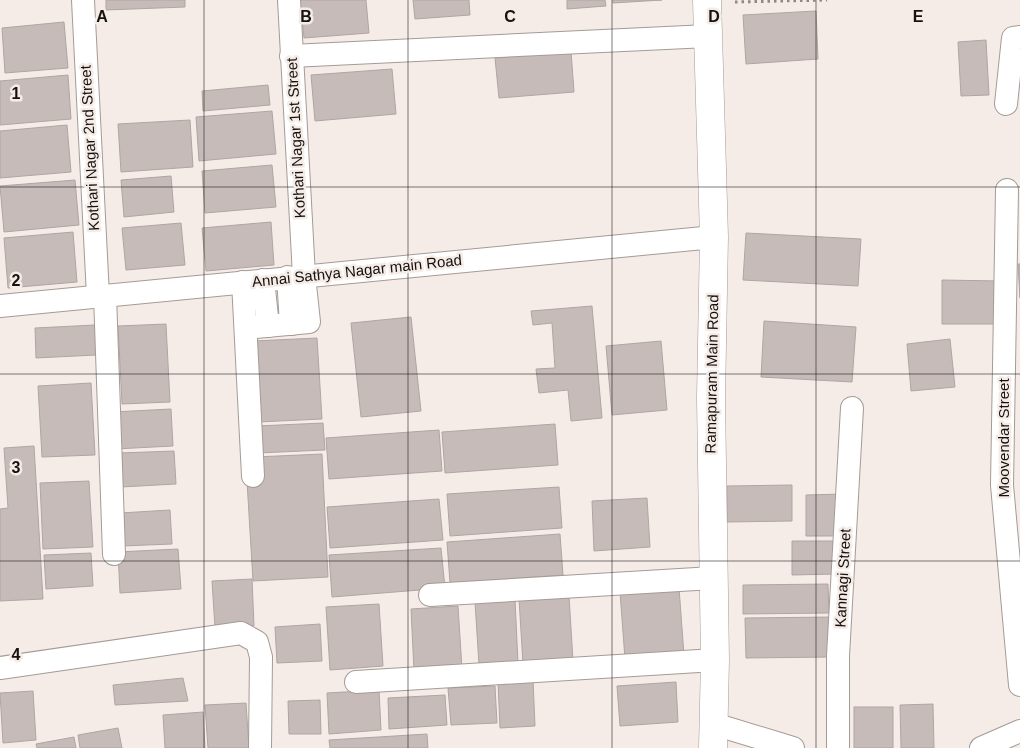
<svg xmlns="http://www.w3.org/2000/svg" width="1020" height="748" viewBox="0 0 1020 748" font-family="Arial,sans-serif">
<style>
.building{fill:#c6bbb9;stroke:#afa5a2}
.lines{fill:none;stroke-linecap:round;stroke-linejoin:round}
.street-casing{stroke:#a49b96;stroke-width:24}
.secondary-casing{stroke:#a49b96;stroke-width:29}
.path{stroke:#8e8783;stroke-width:3;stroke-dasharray:2.5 4;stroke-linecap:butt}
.street{stroke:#fff;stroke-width:22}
.secondary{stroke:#fff;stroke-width:28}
.grid{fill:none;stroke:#14110f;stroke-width:1;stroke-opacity:0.55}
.labels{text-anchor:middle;stroke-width:5;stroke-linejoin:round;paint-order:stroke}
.street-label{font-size:15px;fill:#14110f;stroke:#f6ece7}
.grid-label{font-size:16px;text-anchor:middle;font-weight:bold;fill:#14110f;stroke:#f6ece7;stroke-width:5;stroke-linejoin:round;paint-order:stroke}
</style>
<rect width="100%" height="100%" fill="#f6ece7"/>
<g class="building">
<path d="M106 0H185V7L106 10Z"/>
<path d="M300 0H366L369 33 304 38Z"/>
<path d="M413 0H469L470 15 415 19Z"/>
<path d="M567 0H605L606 6 567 9Z"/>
<path d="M613 0H662L613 3Z"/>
<path d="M816 11 818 59 746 64 743 15Z"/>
<path d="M64 22 68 68 5 73 2 28Z"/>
<path d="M986 40 989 95 961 96 958 42Z"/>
<path d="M571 51 574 92 499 98 495 58Z"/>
<path d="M392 69 396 114 315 121 311 75Z"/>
<path d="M68 75 71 119 0 125V81Z"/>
<path d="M268 85 270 105 203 111 202 91Z"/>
<path d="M272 111 276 154 199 161 196 117Z"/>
<path d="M190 120 193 167 121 172 118 124Z"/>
<path d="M67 125 71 172 0 178V131Z"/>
<path d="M272 165 276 207 205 213 202 171Z"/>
<path d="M171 176 174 212 124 217 121 180Z"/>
<path d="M75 180 79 225 4 232 0 186Z"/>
<path d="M271 222 274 265 206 271 202 228Z"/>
<path d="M181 223 185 265 126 270 122 228Z"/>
<path d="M73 232 77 282 8 288 4 238Z"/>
<path d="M746 233 861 239 858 286 743 280Z"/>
<path d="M1018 264H1020V298Z"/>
<path d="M942 280 1000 281V324H942Z"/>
<path d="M592 306 602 418 571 421 568 390 539 393 536 369 555 368 552 323 533 325 531 311Z"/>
<path d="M411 317 421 411 361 417 351 323Z"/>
<path d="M764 321 856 327 852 382 761 377Z"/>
<path d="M166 324 170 402 122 404 118 326Z"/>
<path d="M95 325 96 355 36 358 35 328Z"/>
<path d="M317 338 322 419 258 422 254 341Z"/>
<path d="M950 339 955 387 911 391 907 344Z"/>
<path d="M661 341 667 410 612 415 606 346Z"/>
<path d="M91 383 95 455 42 457 38 386Z"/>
<path d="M171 409 173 446 115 449 113 412Z"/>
<path d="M323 423 325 450 258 453 257 426Z"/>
<path d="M555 424 558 465 445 473 442 432Z"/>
<path d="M439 430 442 471 329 479 326 438Z"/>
<path d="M34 446 43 599 0 601V509L8 508 4 448Z"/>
<path d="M174 451 176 484 121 487 119 453Z"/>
<path d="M322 454 328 577 253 581 247 481 255 457Z"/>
<path d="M89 481 93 547 43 549 40 483Z"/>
<path d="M792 485V521L727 522V486Z"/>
<path d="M559 487 562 528 450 536 447 494Z"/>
<path d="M843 494V536H806V495Z"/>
<path d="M647 498 650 547 594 551 592 501Z"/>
<path d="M439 499 443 540 330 548 327 507Z"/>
<path d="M170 510 172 544 122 546 120 513Z"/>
<path d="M560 534 563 575 450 583 447 542Z"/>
<path d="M792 541H838V574L792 575Z"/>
<path d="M441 548 445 588 332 597 329 555Z"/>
<path d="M178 549 181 589 120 593 118 552Z"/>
<path d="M91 553 93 586 46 589 44 555Z"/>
<path d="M252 579 254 626 215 628 212 581Z"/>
<path d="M828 584 829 613 743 614V585Z"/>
<path d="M679 588 684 655 625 659 620 592Z"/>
<path d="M569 596 573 661 523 664 519 599Z"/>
<path d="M515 600 518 663 479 665 475 602Z"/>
<path d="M379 604 383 666 330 670 326 607Z"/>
<path d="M458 606 462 669 414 671 411 609Z"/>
<path d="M832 617V657L746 658 745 618Z"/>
<path d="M320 624 322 661 277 663 275 627Z"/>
<path d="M183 678 188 701 115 705 113 685Z"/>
<path d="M533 680 535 726 500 728 498 682Z"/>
<path d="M676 682 678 722 620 726 617 686Z"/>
<path d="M495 686 497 723 451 725 448 688Z"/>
<path d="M379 690 381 730 329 734 327 693Z"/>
<path d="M33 691 36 740 3 743 0 693Z"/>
<path d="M445 695 447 725 389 729 388 698Z"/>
<path d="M320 700 321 734H289L288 701Z"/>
<path d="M246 703 249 748H208L205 705Z"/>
<path d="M933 704 934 748H901L900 705Z"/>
<rect x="854" y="707" width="39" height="41"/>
<path d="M203 712 205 748H165L163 715Z"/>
<path d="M118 728 122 748H80L78 735Z"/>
<path d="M427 734 428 748H330L329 740Z"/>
<path d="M74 737 76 748H37L36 744Z"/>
</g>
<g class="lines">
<g class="street-casing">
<g id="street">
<path d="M83 0 98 296"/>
<path d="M291 56 708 36"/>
<path d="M1006 104 1013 38 1020 37"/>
<path d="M1007 190 1002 485 1020 685"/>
<path d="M288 277 291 324"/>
<path d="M263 280 268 326"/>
<path d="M243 282 253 476"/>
<path d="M105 295 114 554"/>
<path d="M0 306 714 237"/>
<path d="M246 328 309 322 304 276 289 0"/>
<path d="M430 595 713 578"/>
<path d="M0 668 241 633 257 642 261 657 260 748"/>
<path d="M356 682 715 660"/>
<path d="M714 724 793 748"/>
<path d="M838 748V656L852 408"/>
<path d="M981 748 1020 731"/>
</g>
</g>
<g class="secondary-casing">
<path id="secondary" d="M707 0 714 237 711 398 715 660 713 748"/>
</g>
<path class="path" d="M735 2 827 0"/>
<use href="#street" class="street"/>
<use href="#secondary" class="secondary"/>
</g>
<path class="grid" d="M204 0V748M408 0V748M612 0V748M816 0V748M0 187H1020M0 374H1020M0 561H1020"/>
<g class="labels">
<g class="street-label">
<text transform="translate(296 138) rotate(-93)" y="5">Kothari Nagar 1st Street</text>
<text transform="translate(90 148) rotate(-93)" y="5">Kothari Nagar 2nd Street</text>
<text transform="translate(357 271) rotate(-6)" y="5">Annai Sathya Nagar main Road</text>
<text transform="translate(712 374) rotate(-89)" y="5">Ramapuram Main Road</text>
<text transform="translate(1004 438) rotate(-90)" y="5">Moovendar Street</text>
<text transform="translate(843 578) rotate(-87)" y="5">Kannagi Street</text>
</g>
</g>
<g class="grid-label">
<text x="102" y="22">A</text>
<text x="306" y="22">B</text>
<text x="510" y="22">C</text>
<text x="714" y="22">D</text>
<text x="918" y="22">E</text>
<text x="16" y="99">1</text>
<text x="16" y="286">2</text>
<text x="16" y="473">3</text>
<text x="16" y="660">4</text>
</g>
</svg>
